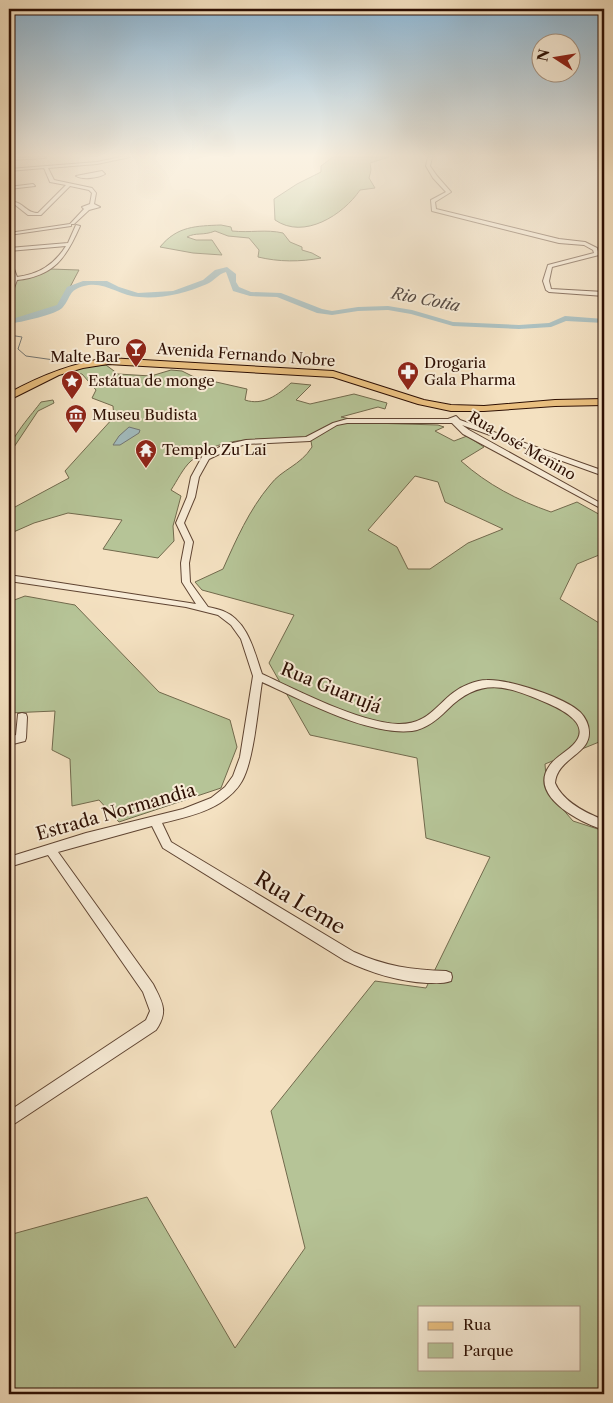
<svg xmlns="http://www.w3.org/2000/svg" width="613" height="1403" viewBox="0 0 613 1403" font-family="'Libre Caslon Text',serif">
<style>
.green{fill:#b6c497;stroke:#726a4d;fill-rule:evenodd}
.water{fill:#a1bbbe;stroke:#737673}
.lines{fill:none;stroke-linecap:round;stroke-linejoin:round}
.stream{stroke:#737673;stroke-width:1}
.river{fill:#a1bbbe;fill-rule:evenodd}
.minor-casing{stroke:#5f4432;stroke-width:2}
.major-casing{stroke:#2d0f03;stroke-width:2}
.minor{fill:#f8ecd7;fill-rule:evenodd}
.major{fill:#eac080;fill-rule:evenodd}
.labels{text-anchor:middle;stroke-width:4;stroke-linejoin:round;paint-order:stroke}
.far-poi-label{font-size:15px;fill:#2d0f03;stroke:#f8ecd7;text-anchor:start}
.far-street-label{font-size:15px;fill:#2d0f03;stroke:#f8ecd7}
.far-water-label{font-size:16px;font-style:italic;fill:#564b44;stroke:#f8ecd7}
.street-label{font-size:18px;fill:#2d0f03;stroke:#f8ecd7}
.near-street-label{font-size:21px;fill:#2d0f03;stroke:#f8ecd7}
</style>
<rect width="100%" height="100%" fill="#f4e1c1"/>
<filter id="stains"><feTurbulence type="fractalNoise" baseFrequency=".004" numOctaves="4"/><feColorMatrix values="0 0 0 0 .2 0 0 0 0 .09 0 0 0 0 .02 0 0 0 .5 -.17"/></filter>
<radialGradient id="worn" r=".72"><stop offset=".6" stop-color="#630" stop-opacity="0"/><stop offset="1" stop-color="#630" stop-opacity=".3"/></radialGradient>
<g class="green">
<path d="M333 157H389L370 163 371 170 369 178 375 188 360 190C343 215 304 240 275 220L274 199 297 184 321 172V166Z"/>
<path d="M221 225 231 227 232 231C250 233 266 229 283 233L290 242 302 247V250L312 253 321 258C300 262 279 262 258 257L259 250 249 238 228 236 215 231C203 236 196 232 187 237L196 240H212L222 255 193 253 160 247C177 226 196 226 221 225Z"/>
<path d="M50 269 79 270 60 306 46 312 9 322V291L17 277 34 275Z"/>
<path d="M106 365 118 374 151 376 171 370 182 371 194 377 247 389 245 400C263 406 278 395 291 383L311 385 296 400 310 404 354 394 387 403 385 409 378 407 341 417 370 423 438 425 444 427 435 431 454 441 467 436 484 447 461 461C488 485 517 500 551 512L577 502 604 517V553L577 564 560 599 604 626V740L545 764 547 791 573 821 604 831V1394H9V1235L147 1197 235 1348 305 1248 271 1111 375 981 426 988 490 857 426 838 417 758 310 735 269 663 294 615 202 590 195 582 223 569C236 540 249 510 270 485 282 469 300 466 312 447L311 441C272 440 223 432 191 461 183 468 177 481 171 490L181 496 173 526 174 541 158 558 103 549 122 520 68 513 34 523 9 534V507H15L69 478 65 471 114 417 113 406 92 398 96 390 82 374 68 372 83 367ZM415 476 438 482 445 502 503 529 468 543 430 569H408L397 547 368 530ZM419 1307H579V1369H419Z"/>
<path d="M53 400 54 403 38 411 12 450 9 452C9 439 33 413 41 402Z"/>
<path d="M25 596 75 605 159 692 230 720 237 747 221 788 119 822 99 800 72 806 70 759 52 750 55 711 9 713V602Z"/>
</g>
<path class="water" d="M129 427 140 430 139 433 120 445H113L119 436Z"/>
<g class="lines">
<path class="stream" d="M9 335 22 337 18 349 26 356 61 361"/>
<path class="river" d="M227 267 236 274V282L239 287 251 292 281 293 322 309 332 311 358 307 388 306 412 310 453 322 519 325 549 323 565 316 604 319V323L566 321 551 327 519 329 453 326 411 314 388 310 358 311 332 315 317 313 277 297 250 296 233 291 226 272C218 274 214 281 207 284 186 293 162 299 139 297 119 296 104 280 84 286 68 290 71 298 63 307 57 315 20 322 9 324V320L57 305 67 287 83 281H107L119 287 138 293 173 291 203 280 215 270Z"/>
<g class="minor-casing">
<g id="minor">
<path d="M46 157 44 158 9 160V158Z"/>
<path d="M121 157H130L97 164 48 168 54 180 92 188 96 193 94 204 100 207 89 210 74 224H71V226L9 235V233L70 224 84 209 82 207 90 204 92 193 89 190 70 186 41 215H28L14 204V202C24 203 26 213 38 213L66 185 50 182 44 168 9 171V169L97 162Z"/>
<path d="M428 157H432L430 166 437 176 451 192 435 202 436 209 559 239 585 242 597 248 599 255 552 267 549 281 551 289 604 292V296L549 292 546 290 543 281 548 265 594 253 593 250 584 245 559 243 432 211 431 200 446 192 433 178 426 166Z"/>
<path d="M102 171 105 174C98 178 83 180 76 176Z"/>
<path d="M33 184 35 186 9 189V187Z"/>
<path d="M76 225 80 226C66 258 54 276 17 280L14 288 9 293 12 278 9 264 14 269 17 277C39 274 54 265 66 246L9 251V248L68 243Z"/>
<path d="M456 416 460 420 604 471V475H601L462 425 469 430 604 505V510L463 434 452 423H347L337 425 310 441 246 444 230 449 209 459 199 477 195 497 184 523 193 542 189 563 190 582 208 607C213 608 218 609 223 611 248 621 254 651 262 674 299 691 358 722 398 724 434 725 439 695 469 684 474 682 481 680 487 680 508 679 564 697 580 712 585 717 589 725 589 732 590 755 557 758 555 783 563 802 586 813 604 820V830C581 823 527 796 550 765 556 757 566 752 573 745 593 725 563 710 547 703 507 686 481 676 447 710 437 720 426 729 412 731 368 736 302 700 262 682 258 707 254 760 242 781 237 790 229 797 220 803 205 813 180 819 162 823L171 842 354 952C384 966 413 970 446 971L451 973 452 977 451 981C443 984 435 983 427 983 397 981 371 973 344 960L163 848 152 826 58 852 153 984C162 1002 169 1011 156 1030L14 1124 9 1126V1111L146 1020 150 1011 143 992 48 855 9 867V857L86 833 183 809 211 798 225 787 233 776 240 757 253 676 241 639 231 625 218 615 186 607 9 581V575L196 604 182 582 181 563 185 542 176 523 187 497 191 477 203 455 224 445 246 440 306 437 333 423 347 419H448Z"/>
<path d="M22 713 26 714 27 717 26 738 25 741 9 745V737L16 735 18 714Z"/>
</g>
</g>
<g class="major-casing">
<path id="major" d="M108 358 333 371 424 400 451 405 484 406 555 400 604 399V405L555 406 484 411H451L418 404 333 377 108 364 83 368 59 375 9 400V393C40 376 72 363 108 358Z"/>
</g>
<use href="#minor" class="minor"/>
<use href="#major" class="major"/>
</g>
<linearGradient id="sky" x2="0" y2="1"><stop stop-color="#8bb7d7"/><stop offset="0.44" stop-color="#faf2e3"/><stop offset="1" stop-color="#faf2e3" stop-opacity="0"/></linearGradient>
<rect width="613" height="354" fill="url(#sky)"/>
<defs>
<g id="bar-pin" transform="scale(1.125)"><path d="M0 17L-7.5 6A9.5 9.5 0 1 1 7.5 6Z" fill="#8f2418" stroke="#f8ecd7"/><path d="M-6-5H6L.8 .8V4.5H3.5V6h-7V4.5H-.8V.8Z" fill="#fff"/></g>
<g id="pharmacy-pin" transform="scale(1.125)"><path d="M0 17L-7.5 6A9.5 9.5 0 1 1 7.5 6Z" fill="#8f2418" stroke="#f8ecd7"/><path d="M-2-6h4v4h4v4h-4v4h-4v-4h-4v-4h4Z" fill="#fff"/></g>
<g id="sight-pin" transform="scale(1.125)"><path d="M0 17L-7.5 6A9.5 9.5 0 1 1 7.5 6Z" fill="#8f2418" stroke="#f8ecd7"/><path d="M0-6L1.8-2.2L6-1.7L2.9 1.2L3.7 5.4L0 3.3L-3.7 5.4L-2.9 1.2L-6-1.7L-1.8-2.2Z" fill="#fff"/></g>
<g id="museum-pin" transform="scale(1.125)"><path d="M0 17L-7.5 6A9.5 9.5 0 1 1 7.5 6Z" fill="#8f2418" stroke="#f8ecd7"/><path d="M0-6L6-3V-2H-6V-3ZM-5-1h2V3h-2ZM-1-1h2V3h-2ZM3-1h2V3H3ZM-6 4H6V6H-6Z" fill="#fff"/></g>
<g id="temple-pin" transform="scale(1.125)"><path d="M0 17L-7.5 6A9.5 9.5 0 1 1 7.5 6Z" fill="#8f2418" stroke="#f8ecd7"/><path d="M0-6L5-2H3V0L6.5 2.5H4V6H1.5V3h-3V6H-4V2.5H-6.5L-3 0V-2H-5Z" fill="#fff"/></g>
</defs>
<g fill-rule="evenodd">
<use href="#bar-pin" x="136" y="349"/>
<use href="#pharmacy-pin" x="408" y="372"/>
<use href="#sight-pin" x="72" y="381"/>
<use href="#museum-pin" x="76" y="415"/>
<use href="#temple-pin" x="146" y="450"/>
</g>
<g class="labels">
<g class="far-poi-label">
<text x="120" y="345" text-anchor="end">Puro<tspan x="120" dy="17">Malte Bar</tspan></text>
<text x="424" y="368">Drogaria<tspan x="424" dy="17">Gala Pharma</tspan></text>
<text x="88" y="386">Estátua de monge</text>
<text x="92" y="420">Museu Budista</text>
<text x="162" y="455">Templo Zu Lai</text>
</g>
<g class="far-street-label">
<text transform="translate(246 355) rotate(4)" y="5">Avenida Fernando Nobre</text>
<text transform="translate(522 446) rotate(30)" y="5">Rua José Menino</text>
</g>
<g class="far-water-label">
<text transform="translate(426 299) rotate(11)" y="6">Rio Cotia</text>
</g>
<g class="street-label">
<text transform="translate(331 688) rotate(22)" y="6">Rua Guarujá</text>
<text transform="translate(116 812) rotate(-16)" y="6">Estrada Normandia</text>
</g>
<g class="near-street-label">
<text transform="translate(300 903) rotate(31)" y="7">Rua Leme</text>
</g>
</g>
<rect width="613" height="1403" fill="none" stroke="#f4e1c1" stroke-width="30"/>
<rect x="10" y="10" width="593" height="1383" fill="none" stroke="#2d0f03" stroke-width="2.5"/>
<rect x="15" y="15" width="583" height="1373" fill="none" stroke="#2d0f03"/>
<rect x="418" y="1306" width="162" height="65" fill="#f8ecd7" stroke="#a79482"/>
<rect x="428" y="1322" width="25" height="8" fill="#eac080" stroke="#a79482"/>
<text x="463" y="1330" font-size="15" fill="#2d0f03">Rua</text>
<rect x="428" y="1343" width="25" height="15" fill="#b6c497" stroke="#a79482"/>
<text x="463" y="1356" font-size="15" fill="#2d0f03">Parque</text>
<g transform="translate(556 58) rotate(282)"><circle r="24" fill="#f8ecd7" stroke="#a79482"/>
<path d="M0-4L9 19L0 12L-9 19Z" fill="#8f2418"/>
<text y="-8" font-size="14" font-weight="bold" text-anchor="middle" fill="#2d0f03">N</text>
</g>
<rect width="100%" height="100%" filter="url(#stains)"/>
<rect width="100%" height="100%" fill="url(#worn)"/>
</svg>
